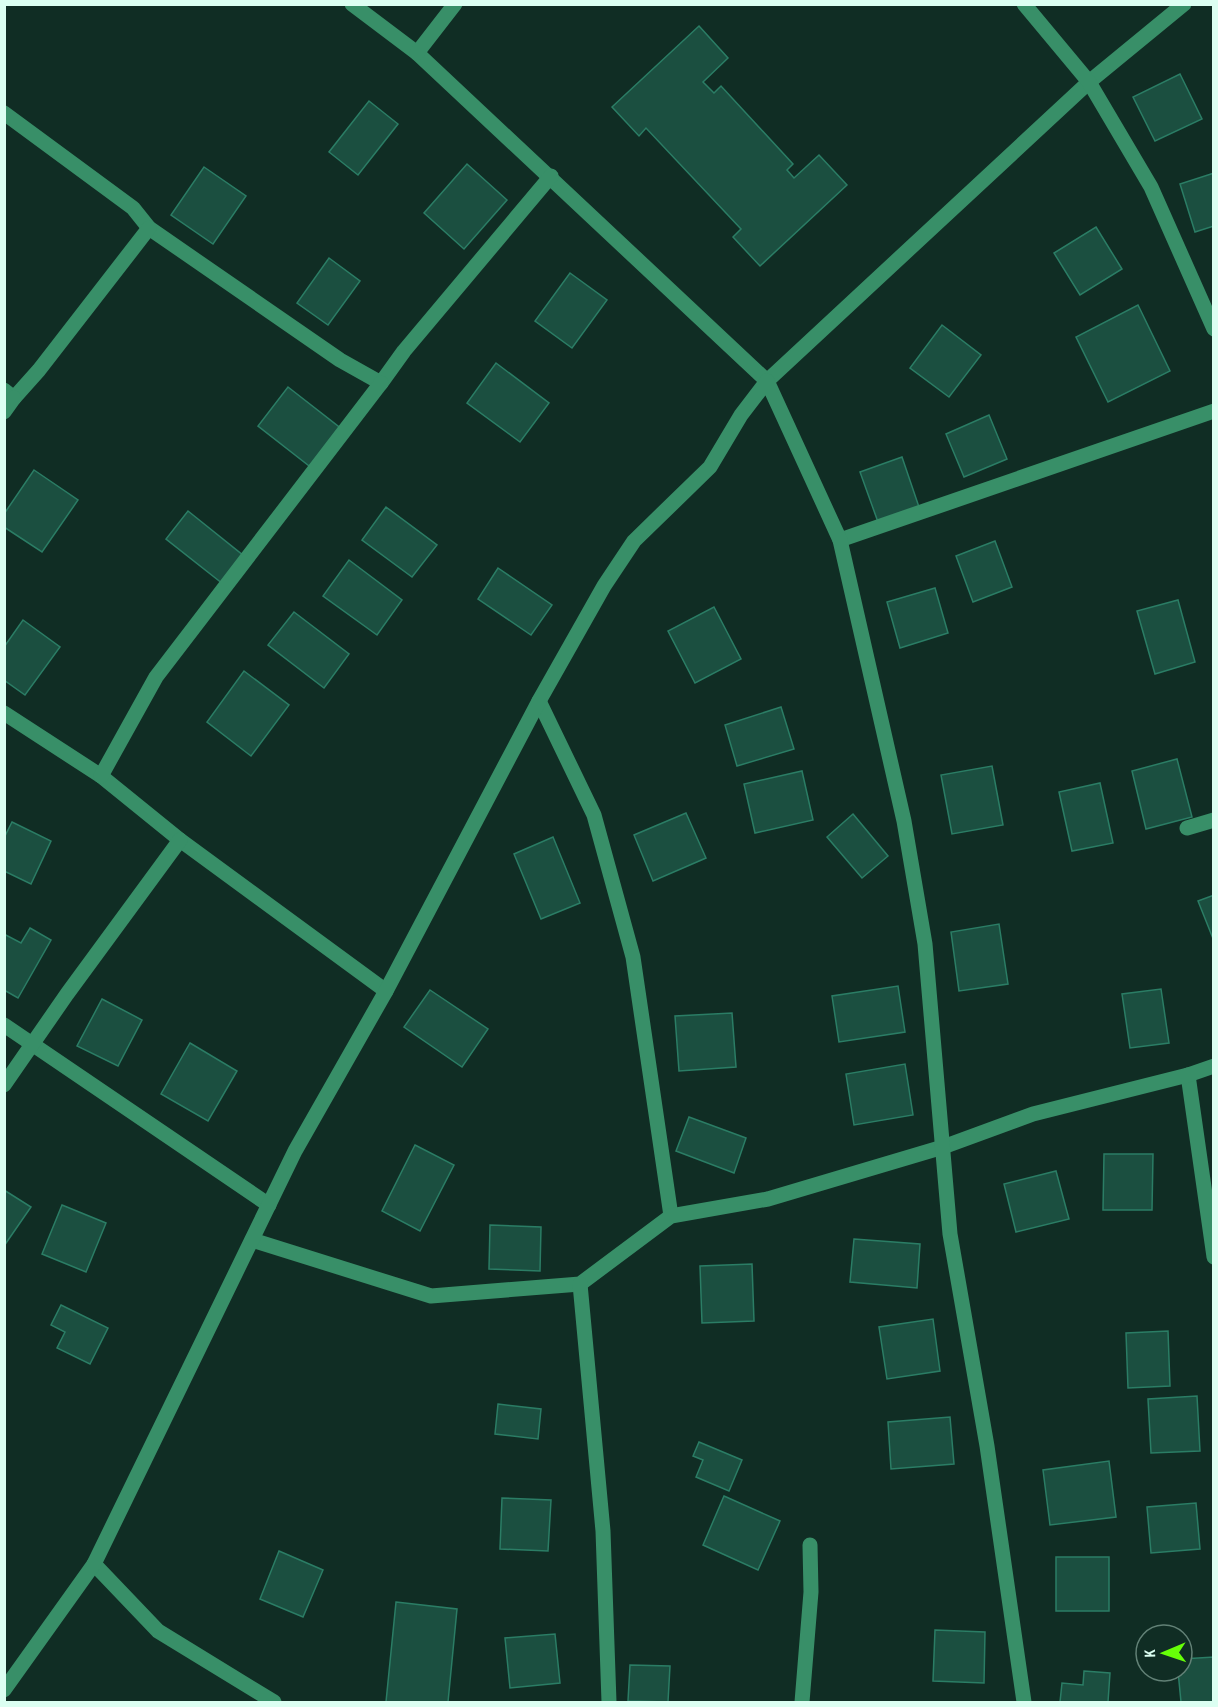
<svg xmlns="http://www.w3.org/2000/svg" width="1218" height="1707" viewBox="0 0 1218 1707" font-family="'Sofia Sans Condensed',sans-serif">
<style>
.building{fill:#1b4f40;stroke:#2b7d65;stroke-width:1.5}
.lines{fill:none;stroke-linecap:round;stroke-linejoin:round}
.minor{stroke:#388f68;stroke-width:15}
</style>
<rect width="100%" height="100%" fill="#102d24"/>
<g class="building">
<path d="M699 26 728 58 703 82 714 93 721 86 793 164 787 170 794 178 819 155 847 185 760 266 733 237 741 229 646 128 639 136 612 107Z"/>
<path d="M1180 74 1202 119 1155 141 1133 97Z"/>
<path d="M369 101 398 124 358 175 329 152Z"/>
<path d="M467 164 507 200 464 249 424 213Z"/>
<path d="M204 167 246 196 213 244 171 215Z"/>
<path d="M1214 173V226L1195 232 1180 184Z"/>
<path d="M1096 227 1122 269 1080 295 1054 253Z"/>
<path d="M329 258 360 281 328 325 297 303Z"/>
<path d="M570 273 607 300 572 348 535 321Z"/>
<path d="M1138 305 1170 371 1108 402 1076 337Z"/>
<path d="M942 325 981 355 949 397 910 368Z"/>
<path d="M496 363 549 403 520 442 467 403Z"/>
<path d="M288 387 343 430 313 469 258 426Z"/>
<path d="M989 415 1007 459 964 477 946 434Z"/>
<path d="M902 457 919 507 878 522 860 472Z"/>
<path d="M34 470 78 500 42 552 4 527V514Z"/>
<path d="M386 507 437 545 412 577 362 540Z"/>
<path d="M188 511 244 556 223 584 166 539Z"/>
<path d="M995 541 1012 587 973 602 956 556Z"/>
<path d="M349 560 402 600 377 635 323 596Z"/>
<path d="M498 568 552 605 531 635 478 599Z"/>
<path d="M935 588 948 633 900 648 887 602Z"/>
<path d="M1178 600 1195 662 1155 674 1137 611Z"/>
<path d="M714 607 741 659 695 683 668 631Z"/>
<path d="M294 612 349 654 324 688 268 645Z"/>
<path d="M23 620 60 647 25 695 4 680V647Z"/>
<path d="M244 671 289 705 251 756 207 722Z"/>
<path d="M781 707 794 749 737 766 725 725Z"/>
<path d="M1177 759 1192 817 1146 829 1132 771Z"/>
<path d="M992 766 1003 825 952 834 941 775Z"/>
<path d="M802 771 813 820 755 833 744 784Z"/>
<path d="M1100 783 1113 843 1072 851 1059 792Z"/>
<path d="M686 813 706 858 653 881 634 835Z"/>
<path d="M853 814 888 856 862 878 827 837Z"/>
<path d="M12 822 51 841 31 884 4 871V838Z"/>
<path d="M553 837 580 903 541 919 514 854Z"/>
<path d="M1214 895V941L1198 901Z"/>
<path d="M999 924 1008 984 959 991 951 932Z"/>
<path d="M30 928 51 940 18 998 4 990V934L21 943Z"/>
<path d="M898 986 905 1032 839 1042 832 996Z"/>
<path d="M1161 989 1169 1043 1130 1048 1122 994Z"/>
<path d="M430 990 488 1029 462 1067 404 1027Z"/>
<path d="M102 999 142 1020 118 1066 77 1046Z"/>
<path d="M732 1013 736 1067 679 1071 675 1016Z"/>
<path d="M190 1043 237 1071 208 1121 161 1094Z"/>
<path d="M905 1064 913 1115 854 1125 846 1074Z"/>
<path d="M689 1117 746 1138 734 1173 676 1151Z"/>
<path d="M415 1145 454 1165 420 1231 382 1211Z"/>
<path d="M1104 1154H1153L1152 1210H1103Z"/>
<path d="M1056 1171 1069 1219 1016 1232 1004 1184Z"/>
<path d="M4 1190 31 1207 4 1246Z"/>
<path d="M62 1205 106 1223 86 1272 42 1254Z"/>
<path d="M490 1225 541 1227 540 1271 489 1269Z"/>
<path d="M854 1239 920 1244 917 1288 850 1282Z"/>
<path d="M752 1264 754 1321 702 1323 700 1266Z"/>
<path d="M61 1305 108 1328 90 1364 57 1348 65 1332 51 1325Z"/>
<path d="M933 1319 940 1371 887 1379 879 1327Z"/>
<path d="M1168 1331 1170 1386 1128 1388 1126 1333Z"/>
<path d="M1197 1396 1200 1451 1151 1453 1148 1399Z"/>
<path d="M498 1404 541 1409 538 1439 495 1434Z"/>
<path d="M950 1417 954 1464 891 1469 888 1422Z"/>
<path d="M699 1442 742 1460 729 1491 696 1477 703 1460 693 1456Z"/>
<path d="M1109 1461 1116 1517 1050 1525 1043 1470Z"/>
<path d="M724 1496 780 1521 758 1570 703 1545Z"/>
<path d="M502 1498 551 1500 548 1551 500 1549Z"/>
<path d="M1196 1503 1200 1549 1151 1553 1147 1507Z"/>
<path d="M279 1551 323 1570 303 1617 260 1599Z"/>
<rect x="1056" y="1557" width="53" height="54"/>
<path d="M396 1602 457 1609 448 1702H386Z"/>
<path d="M935 1630 985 1632 984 1683 933 1681Z"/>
<path d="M555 1634 560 1683 510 1688 505 1638Z"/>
<path d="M1214 1657V1702H1181L1178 1671H1182V1659Z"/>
<path d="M630 1665 670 1666 668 1702 628 1701Z"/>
<path d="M1084 1671 1110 1673 1108 1702H1060L1062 1683 1083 1685Z"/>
</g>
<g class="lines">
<g class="minor">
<path d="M352 4 417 53 767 381 1089 82 1184 4"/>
<path d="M1024 4 1089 82 1151 187 1214 329"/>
<path d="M417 53 455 4"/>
<path d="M4 113 133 208 149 228 340 360 381 383 404 351 551 176"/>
<path d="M4 390 14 398 39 370 149 228"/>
<path d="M4 412 14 398"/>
<path d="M840 540 1214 411"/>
<path d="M539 701 594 815 633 957 671 1216"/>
<path d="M4 713 101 776 180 840 386 991"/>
<path d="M101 776 156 677 381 383"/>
<path d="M1187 828 1214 820"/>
<path d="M4 1025 269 1205"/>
<path d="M1188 1075 1214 1257"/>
<path d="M4 1085 67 994 180 840"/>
<path d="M252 1240 431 1296 580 1284 671 1216 768 1199 943 1147 1033 1114 1188 1075 1214 1066"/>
<path d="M580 1284 603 1531 609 1702"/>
<path d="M94 1564 158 1631 274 1702"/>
<path d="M4 1690 94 1564 295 1151 386 991 539 701 604 586 634 541 710 467 741 415 767 381 840 540 904 821 925 944 950 1234 987 1446 1024 1702"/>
<path d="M802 1702 811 1592 810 1545"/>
</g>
</g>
<rect width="1218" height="1707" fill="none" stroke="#dcfff2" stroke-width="12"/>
<g transform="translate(1164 1653) rotate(268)"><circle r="28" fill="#102d24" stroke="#628176" stroke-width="1.5"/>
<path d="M0-4.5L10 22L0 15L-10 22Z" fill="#67ff08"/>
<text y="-9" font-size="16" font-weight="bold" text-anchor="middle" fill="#dcfff2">K</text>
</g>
</svg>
